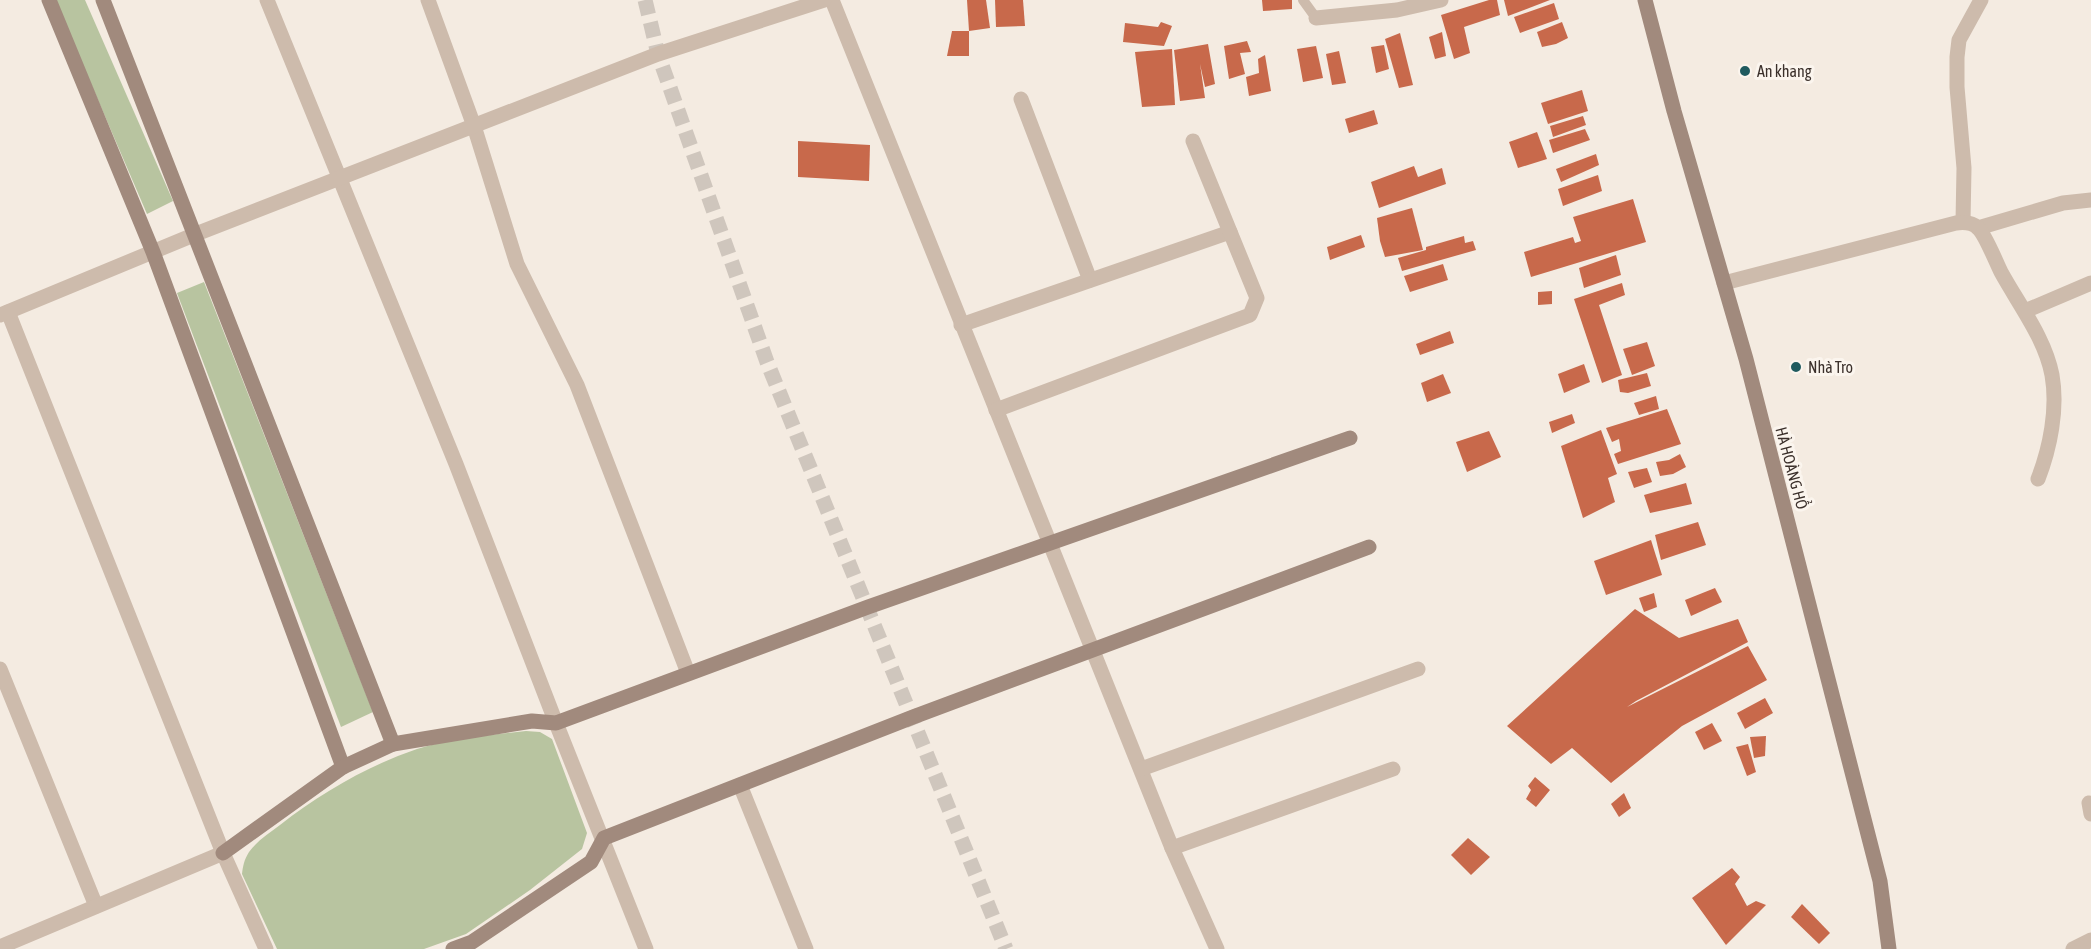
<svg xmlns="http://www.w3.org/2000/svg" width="2091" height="949" viewBox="0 0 2091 949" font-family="'Asap Condensed',sans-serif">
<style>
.green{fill:#b8c4a0}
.building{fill:#c8694b}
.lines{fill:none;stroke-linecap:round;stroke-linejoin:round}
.secondary-tunnel{stroke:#cfc6bd;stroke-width:15;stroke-dasharray:15 8;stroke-linecap:butt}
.lane{stroke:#cdbbac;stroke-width:10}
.street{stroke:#cdbbac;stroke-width:15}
.secondary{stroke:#a18a7d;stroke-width:15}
.poi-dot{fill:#1f5a5e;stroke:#fbf5ee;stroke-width:2}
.labels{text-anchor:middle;stroke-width:6;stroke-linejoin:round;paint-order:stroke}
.poi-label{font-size:16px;fill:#3b302b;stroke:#fbf5ee;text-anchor:start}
.street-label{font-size:16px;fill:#3b302b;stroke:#fbf5ee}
</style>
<rect width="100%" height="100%" fill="#f4ebe1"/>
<g class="green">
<path d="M55 0H85L173 201 147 214Z"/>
<path d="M204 282 373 712 341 727 177 293Z"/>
<path d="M526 731 540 732 552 739 587 833 582 849 530 890 466 934 424 949H277L242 874C243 866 244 860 249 852 256 842 269 833 280 825 321 793 367 766 417 749 452 738 489 735 526 731Z"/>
</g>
<g class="building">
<path d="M967 0H986L990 28 969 31Z"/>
<path d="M995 0H1023L1025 26 996 27Z"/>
<path d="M1262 0H1292V9L1263 11Z"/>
<path d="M1489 0H1497L1500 15 1464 27 1470 53 1454 59 1441 15Z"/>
<path d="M1504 0H1550L1508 16Z"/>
<path d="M1554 3 1559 19 1520 33 1514 17Z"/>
<path d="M1161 22 1172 26 1164 46 1123 42 1125 23 1158 27Z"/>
<path d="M1562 22 1568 38 1556 44 1542 47 1537 32Z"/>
<path d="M952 31H969V56H947Z"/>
<path d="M1442 32 1446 56 1435 59 1429 37Z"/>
<path d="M1400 33 1413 85 1399 88 1385 39Z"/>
<path d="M1247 41 1251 52 1240 53 1245 74 1229 79 1224 46Z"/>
<path d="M1208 44 1215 84 1205 87 1200 64 1205 98 1180 101 1174 50Z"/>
<path d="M1384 45 1389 69 1376 73 1371 47Z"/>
<path d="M1316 46 1323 78 1303 82 1297 49Z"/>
<path d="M1172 49 1175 105 1142 107 1135 52Z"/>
<path d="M1339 51 1346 83 1332 85 1326 54Z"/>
<path d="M1265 55 1271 91 1249 96 1246 77 1259 73 1258 59Z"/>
<path d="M1582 90 1588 111 1548 124 1541 103Z"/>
<path d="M1374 110 1378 124 1349 133 1345 119Z"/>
<path d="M1583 116 1586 125 1553 137 1550 126Z"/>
<path d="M1585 129 1590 140 1553 153 1549 140Z"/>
<path d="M1537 132 1547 159 1518 168 1509 142Z"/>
<path d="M798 141 870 145 869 181 798 177Z"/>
<path d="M1596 154 1599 165 1561 182 1556 169Z"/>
<path d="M1414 166 1418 177 1442 168 1446 184 1379 208 1371 182Z"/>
<path d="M1598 175 1602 191 1563 206 1558 189Z"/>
<path d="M1633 199 1646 242 1531 277 1524 252 1573 237 1575 243 1581 241 1573 217Z"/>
<path d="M1412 208 1423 250 1385 257 1380 241 1377 218Z"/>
<path d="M1361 235 1365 247 1330 260 1327 247Z"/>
<path d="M1464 236 1465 243 1473 241 1476 250 1402 271 1398 258 1426 250V247Z"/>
<path d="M1616 255 1621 275 1584 288 1579 268Z"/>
<path d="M1443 264 1448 280 1410 292 1404 276Z"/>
<path d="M1622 283 1625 295 1599 305 1622 375 1602 383 1574 299Z"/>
<path d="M1552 291V304L1538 305V292Z"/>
<path d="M1450 331 1454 343 1420 355 1416 344Z"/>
<path d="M1647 342 1655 366 1632 375 1623 349Z"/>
<path d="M1584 364 1590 382 1564 393 1558 374Z"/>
<path d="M1647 373 1651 386 1628 393 1620 392 1618 380Z"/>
<path d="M1443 374 1451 393 1427 402 1421 383Z"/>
<path d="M1656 396 1659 409 1639 415 1634 403Z"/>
<path d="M1667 409 1681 444 1618 464 1614 454 1621 451 1619 439 1612 442 1606 428Z"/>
<path d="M1572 414 1575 423 1552 433 1549 422Z"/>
<path d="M1601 430 1617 474 1608 478 1615 502 1583 518 1561 446Z"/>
<path d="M1489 431 1501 457 1467 472 1456 442Z"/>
<path d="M1680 454 1686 467 1673 474 1660 476 1656 462 1669 460Z"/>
<path d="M1647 468 1652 482 1634 488 1628 472Z"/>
<path d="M1686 483 1692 504 1650 513 1644 495Z"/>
<path d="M1698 522 1706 545 1661 560 1655 535Z"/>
<path d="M1651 540 1662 575 1606 595 1594 561Z"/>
<path d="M1715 588 1722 602 1691 616 1685 600Z"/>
<path d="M1654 593 1657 607 1644 612 1639 598Z"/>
<path d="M1635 609 1679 638 1738 619 1748 642 1636 701 1627 707 1748 646 1767 680 1682 726 1611 783 1572 748 1551 764 1507 726Z"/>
<path d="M1765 698 1773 713 1745 729 1737 713Z"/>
<path d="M1712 723 1722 741 1704 750 1695 732Z"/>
<path d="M1766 736 1765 756 1754 758 1750 737Z"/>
<path d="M1748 744 1756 772 1747 776 1736 747Z"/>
<path d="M1535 777 1550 790 1536 807 1526 799 1531 790 1528 786Z"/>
<path d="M1624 793 1631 808 1619 817 1611 804Z"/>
<path d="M1468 838 1490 857 1471 875 1451 855Z"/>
<path d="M1732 868 1740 877 1735 884 1747 906 1756 901 1766 905 1726 945 1692 898Z"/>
<path d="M1802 904 1830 933 1819 944 1791 917Z"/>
</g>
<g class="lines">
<path class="secondary-tunnel" d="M645 0 658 54 767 362 1006 949"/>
<path class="lane" d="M1303 0 1316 18"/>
<g class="street">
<path d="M267 0 456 464 556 723 646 949"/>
<path d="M428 0 474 126 517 264 577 385 688 673"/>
<path d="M832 0 1172 848 1393 769"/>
<path d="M1316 18 1397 10 1441 0"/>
<path d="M1021 99 1090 280"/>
<path d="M1963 222 1964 168 1957 87V57L1959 40 1981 0"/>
<path d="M1978 228 2063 203 2091 200"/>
<path d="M1724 283 1956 223C1963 222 1972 222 1978 228 1985 234 1996 262 2001 272 2019 305 2045 338 2052 375 2058 409 2050 448 2038 479"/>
<path d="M2025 311 2091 283"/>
<path d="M8 312 223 853 266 949"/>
<path d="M0 315 196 234 658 54 824 0"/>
<path d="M961 325 1230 232"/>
<path d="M996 410 1250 315 1257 298 1193 141"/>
<path d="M0 669 96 906"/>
<path d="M1141 769 1418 669"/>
<path d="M740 785 806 949"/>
<path d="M2089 803 2091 814"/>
<path d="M1172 848 1217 949"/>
<path d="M0 947 223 853"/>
<path d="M2073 949 2091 940"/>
</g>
<g class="secondary">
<path d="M49 0 153 252 343 767"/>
<path d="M103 0 393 744"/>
<path d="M1645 0 1674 111 1746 359 1817 636 1880 881 1889 949"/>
<path d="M223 853 343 767 393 744 532 721 556 723 868 607 1350 438"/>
<path d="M453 949 472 942 591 862 604 838 913 717 1369 547"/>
</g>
</g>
<g class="poi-dot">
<circle cx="1745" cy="71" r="6"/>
<circle cx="1796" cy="367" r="6"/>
</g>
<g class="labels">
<g class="poi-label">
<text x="1757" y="77">An khang</text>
<text x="1808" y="373">Nhà Tro</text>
</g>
<g class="street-label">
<text transform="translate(1792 468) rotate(75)" y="6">HÀ HOÀNG HỔ</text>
</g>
</g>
</svg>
